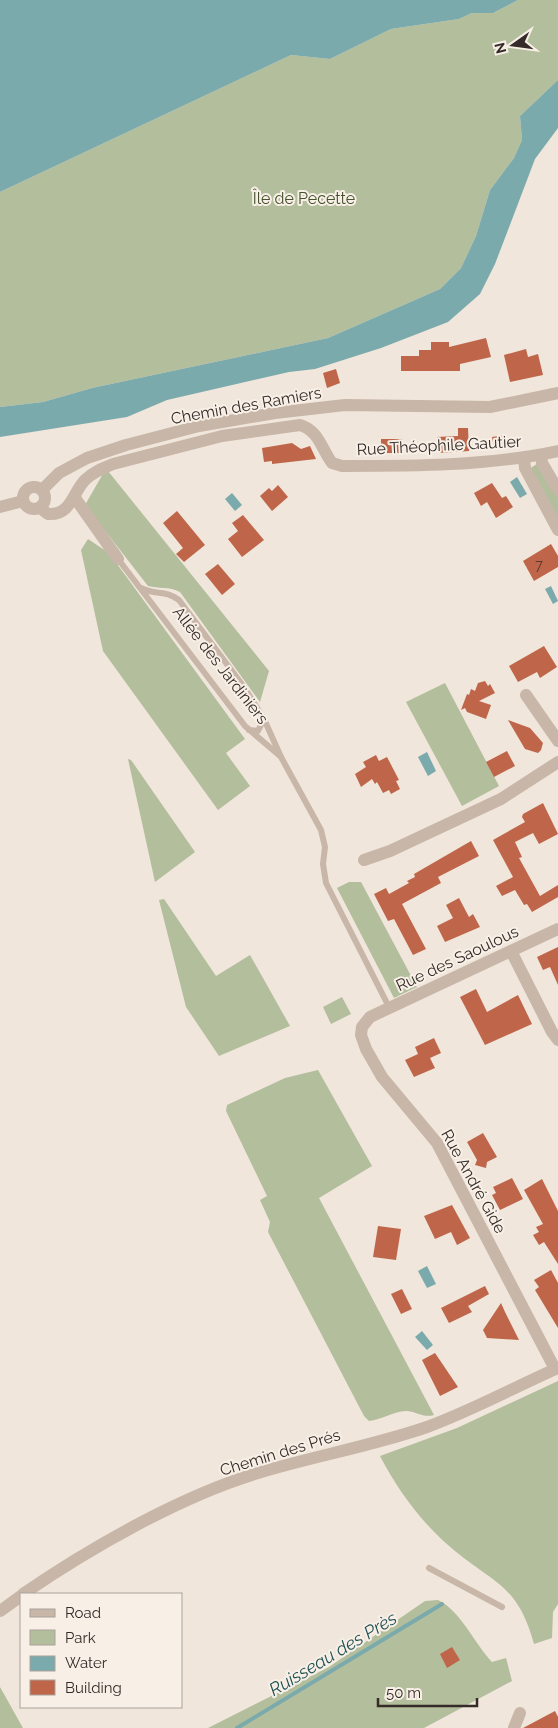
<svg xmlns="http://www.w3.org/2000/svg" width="558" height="1728" viewBox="0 0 558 1728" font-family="Raleway,sans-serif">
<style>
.green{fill:#b3be9c}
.water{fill:#7baaac}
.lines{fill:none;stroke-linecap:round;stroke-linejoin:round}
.stream{stroke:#7baaac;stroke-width:4}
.building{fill:#bf654a}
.service{stroke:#c8b6a8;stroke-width:6}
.minor{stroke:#c8b6a8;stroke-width:12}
.labels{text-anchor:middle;stroke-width:4;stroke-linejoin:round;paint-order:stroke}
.number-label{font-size:14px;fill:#583a30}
.park-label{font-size:16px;fill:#45522d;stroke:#f8f0e7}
.street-label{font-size:16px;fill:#352b28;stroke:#f8f0e7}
.water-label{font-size:18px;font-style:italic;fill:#1f5154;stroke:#f8f0e7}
</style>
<rect width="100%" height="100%" fill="#f0e6db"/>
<g class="green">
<path d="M518 0H558V80L520 116 522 140 514 158 490 190 476 236 461 268 440 289 328 338 92 388 43 402 0 407V192L291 55 330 59 391 29 459 19 472 13H493Z"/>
<path d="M537 464 558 495V518L532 470V467Z"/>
<path d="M108 471 269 671 260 702 180 592C169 586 159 589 148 586L85 505 104 472Z"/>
<path d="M88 539 109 553 245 739 226 753 250 786 218 810 103 651 81 550Z"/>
<path d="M445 683 499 786 462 806 406 702Z"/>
<path d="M128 759 131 760 195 852 155 882Z"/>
<path d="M349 882H361L417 987 394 998 337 888Z"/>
<path d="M164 899 216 976 250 955 290 1026 219 1056 186 1007 159 900Z"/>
<path d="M342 997 351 1014 331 1024 323 1007Z"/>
<path d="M318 1070 372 1166 319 1198 434 1415C423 1418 418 1412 407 1411 396 1410 381 1420 369 1421L364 1416 268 1232 270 1222 260 1200 267 1196 226 1111 227 1105 285 1078Z"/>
<path d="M558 1381V1604L553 1612 552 1638 534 1644C518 1586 497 1585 455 1551 423 1525 399 1492 380 1456L457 1428Z"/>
<path d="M438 1600C461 1611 474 1643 492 1662L506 1658 512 1681 424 1728H208L329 1667 425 1601Z"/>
<path d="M0 1687 23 1728H0Z"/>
</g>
<g class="water">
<path d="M0 0H518L493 13H472L459 19 391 29 330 59 291 55 0 192Z"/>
<path d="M558 80V128L535 159 495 264 480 294 448 322 381 348 315 369 289 372 167 400 127 417 0 437V407L43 402 92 388 328 338 440 289 461 268 476 236 490 190 514 158 522 140 520 116Z"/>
<path d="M517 477 527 494 520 498 510 482Z"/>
<path d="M232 493 242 505 235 511 225 499Z"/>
<path d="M551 586 558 601 553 604 545 589Z"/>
<path d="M427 752 436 771 428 776 418 757Z"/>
<path d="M427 1266 436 1284 427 1288 418 1271Z"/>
<path d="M422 1331 433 1345 427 1350 415 1337Z"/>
</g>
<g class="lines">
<path class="stream" d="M237 1728 442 1604"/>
</g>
<g class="building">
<path d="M486 338 491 357 460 364V371H401V356H419V350H431V342H449V347Z"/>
<path d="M526 349 528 357 538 354 543 375 510 382 504 355Z"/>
<path d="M336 369 340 383 327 388 323 373Z"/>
<path d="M458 428H468L469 451 438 453 437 437 458 436Z"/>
<path d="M505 435 507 447 494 448 492 437Z"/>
<rect x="381" y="439" width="21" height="14"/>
<path d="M292 443 301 449 310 446 316 459 272 464V461L264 462 262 448Z"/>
<path d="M492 483 502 498 506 496 513 507 496 518 487 502 481 506 474 493Z"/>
<path d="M278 485 288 497 272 511 260 496 269 488 272 491Z"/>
<path d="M177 511 205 545 184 562 176 554 183 548 163 523Z"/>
<path d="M243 515 264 540 242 557 228 539 238 531 232 523Z"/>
<path d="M551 544 558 556V567L534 581 523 561Z"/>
<path d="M218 564 235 584 222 595 205 574Z"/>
<path d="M544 646 557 667 540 678 537 672 518 682 509 666Z"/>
<path d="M485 681 488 686 490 684 495 693 479 701 491 705 486 719 467 712 465 708 461 710 467 694 469 695 471 689 475 691 478 683Z"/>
<path d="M508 720 530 728 543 743 541 750 538 753 525 749Z"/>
<path d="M507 751 515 766 494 777 486 762Z"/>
<path d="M376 755 379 761 387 757 399 780 396 781 400 789 391 794 389 790 383 793 377 782 375 784 372 779 361 787 355 774 366 767 363 762Z"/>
<path d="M543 803 558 834 539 844 533 833 515 842 522 857 519 858 540 896 558 885V897L532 912 527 904 524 905 515 890 502 896 496 886 513 877 493 840 525 822 522 817 523 814Z"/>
<path d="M471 841 479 856 438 877 441 883 402 904 426 949 413 955 394 919 388 921 374 894 386 888 389 894 409 883 407 881 415 877 414 874Z"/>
<path d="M459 898 469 917 473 914 480 927 445 942 437 926 453 918 446 905Z"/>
<path d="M558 947V985L550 967 543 970 537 957Z"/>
<path d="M476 989 487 1012 518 995 532 1024 485 1045 460 997Z"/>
<path d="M434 1038 441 1053 430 1058 435 1068 414 1077 405 1060 418 1054 415 1047Z"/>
<path d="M483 1133 497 1157 487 1162 486 1168 475 1165 477 1160 467 1142Z"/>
<path d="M512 1178 523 1199 500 1210 492 1195 496 1193 493 1187Z"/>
<path d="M542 1179 558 1211V1264L544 1242 539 1245 533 1235 539 1232 536 1227 543 1224 524 1190Z"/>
<path d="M452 1205 470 1238 457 1245 451 1232 435 1239 424 1216Z"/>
<path d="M378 1226 401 1229 396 1260 373 1257Z"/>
<path d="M551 1270 558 1283V1328L535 1290 539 1287 534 1280Z"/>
<path d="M485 1286 489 1294 468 1306 472 1312 449 1323 441 1308Z"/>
<path d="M402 1289 412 1309 401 1314 391 1294Z"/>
<path d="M501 1303 505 1312 519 1340 487 1338 483 1330Z"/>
<path d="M435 1353 458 1387 440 1396 422 1360Z"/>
<path d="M452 1647 460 1660 447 1668 440 1654Z"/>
<path d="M555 1711 558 1717V1728H523Z"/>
</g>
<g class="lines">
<g class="service">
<path d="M118 559 245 726 280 756"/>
<path d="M141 588C157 596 164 589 179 600L244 687 264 719 281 757 321 830 325 847 323 864 326 883 389 1007"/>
<path d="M249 730 258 731 264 719"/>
<path d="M429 1568 502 1607"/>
</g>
<g class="minor">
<path d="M541 455 542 463 558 490"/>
<path d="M524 458 525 468 558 530"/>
<circle cx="34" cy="498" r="11"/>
<path d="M42 490 59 473 87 458 126 445 199 426 275 413 345 405 490 407 558 393"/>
<path d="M75 498 118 559"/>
<path d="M0 507 23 501"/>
<path d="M40 508 48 514C71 516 73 492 85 480 93 472 103 468 113 464L222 436 300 425C319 431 321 448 332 463L342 466C414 466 487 466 558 451"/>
<path d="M526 695 558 741"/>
<path d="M364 860 390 851 501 799 558 762"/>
<path d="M511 951 552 1032 558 1040"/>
<path d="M555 1369 437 1143 382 1077 366 1049 361 1035 362 1027 370 1017 558 929"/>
<path d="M23 1594C90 1548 181 1496 258 1473 314 1456 372 1446 427 1427 471 1411 515 1387 558 1368"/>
<path d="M0 1611 21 1596"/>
<path d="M514 1728 520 1713"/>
</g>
</g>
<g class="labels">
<g class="number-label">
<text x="539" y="570">7</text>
</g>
<g class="park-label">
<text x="304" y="204">Île de Pecette</text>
</g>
<g class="street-label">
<text transform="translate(246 405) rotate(-10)" y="6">Chemin des Ramiers</text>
<text transform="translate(439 445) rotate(-3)" y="6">Rue Théophile Gautier</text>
<text transform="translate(221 665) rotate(52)" y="6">Allée des Jardiniers</text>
<text transform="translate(457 958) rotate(-25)" y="6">Rue des Saoulous</text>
<text transform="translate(474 1181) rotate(61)" y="6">Rue André Gide</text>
<text transform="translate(280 1452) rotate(-17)" y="6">Chemin des Prés</text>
</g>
<g class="water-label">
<text transform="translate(333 1654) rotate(-31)" y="6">Ruisseau des Près</text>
</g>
</g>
<rect x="20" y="1593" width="162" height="115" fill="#f8f0e7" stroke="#aaa19b"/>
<rect x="30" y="1609" width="25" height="8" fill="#c8b6a8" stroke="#aaa19b"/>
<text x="65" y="1618" font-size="15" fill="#352b28">Road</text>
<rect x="30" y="1630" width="25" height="15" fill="#b3be9c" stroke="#aaa19b"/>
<text x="65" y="1643" font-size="15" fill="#352b28">Park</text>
<rect x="30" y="1656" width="25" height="15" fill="#7baaac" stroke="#aaa19b"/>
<text x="65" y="1668" font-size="15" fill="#352b28">Water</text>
<rect x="30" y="1680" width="25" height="15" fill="#bf654a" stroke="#aaa19b"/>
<text x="65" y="1693" font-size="15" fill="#352b28">Building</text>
<g transform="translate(513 45) rotate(256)" stroke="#f8f0e7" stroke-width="4" paint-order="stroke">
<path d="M0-4L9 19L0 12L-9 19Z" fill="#352b28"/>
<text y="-8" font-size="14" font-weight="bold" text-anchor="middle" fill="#352b28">N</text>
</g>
<path d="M378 1698v8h99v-8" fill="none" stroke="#352b28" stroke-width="2.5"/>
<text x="386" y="1698" font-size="15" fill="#352b28" stroke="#f8f0e7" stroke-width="4" paint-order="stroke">50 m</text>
</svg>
